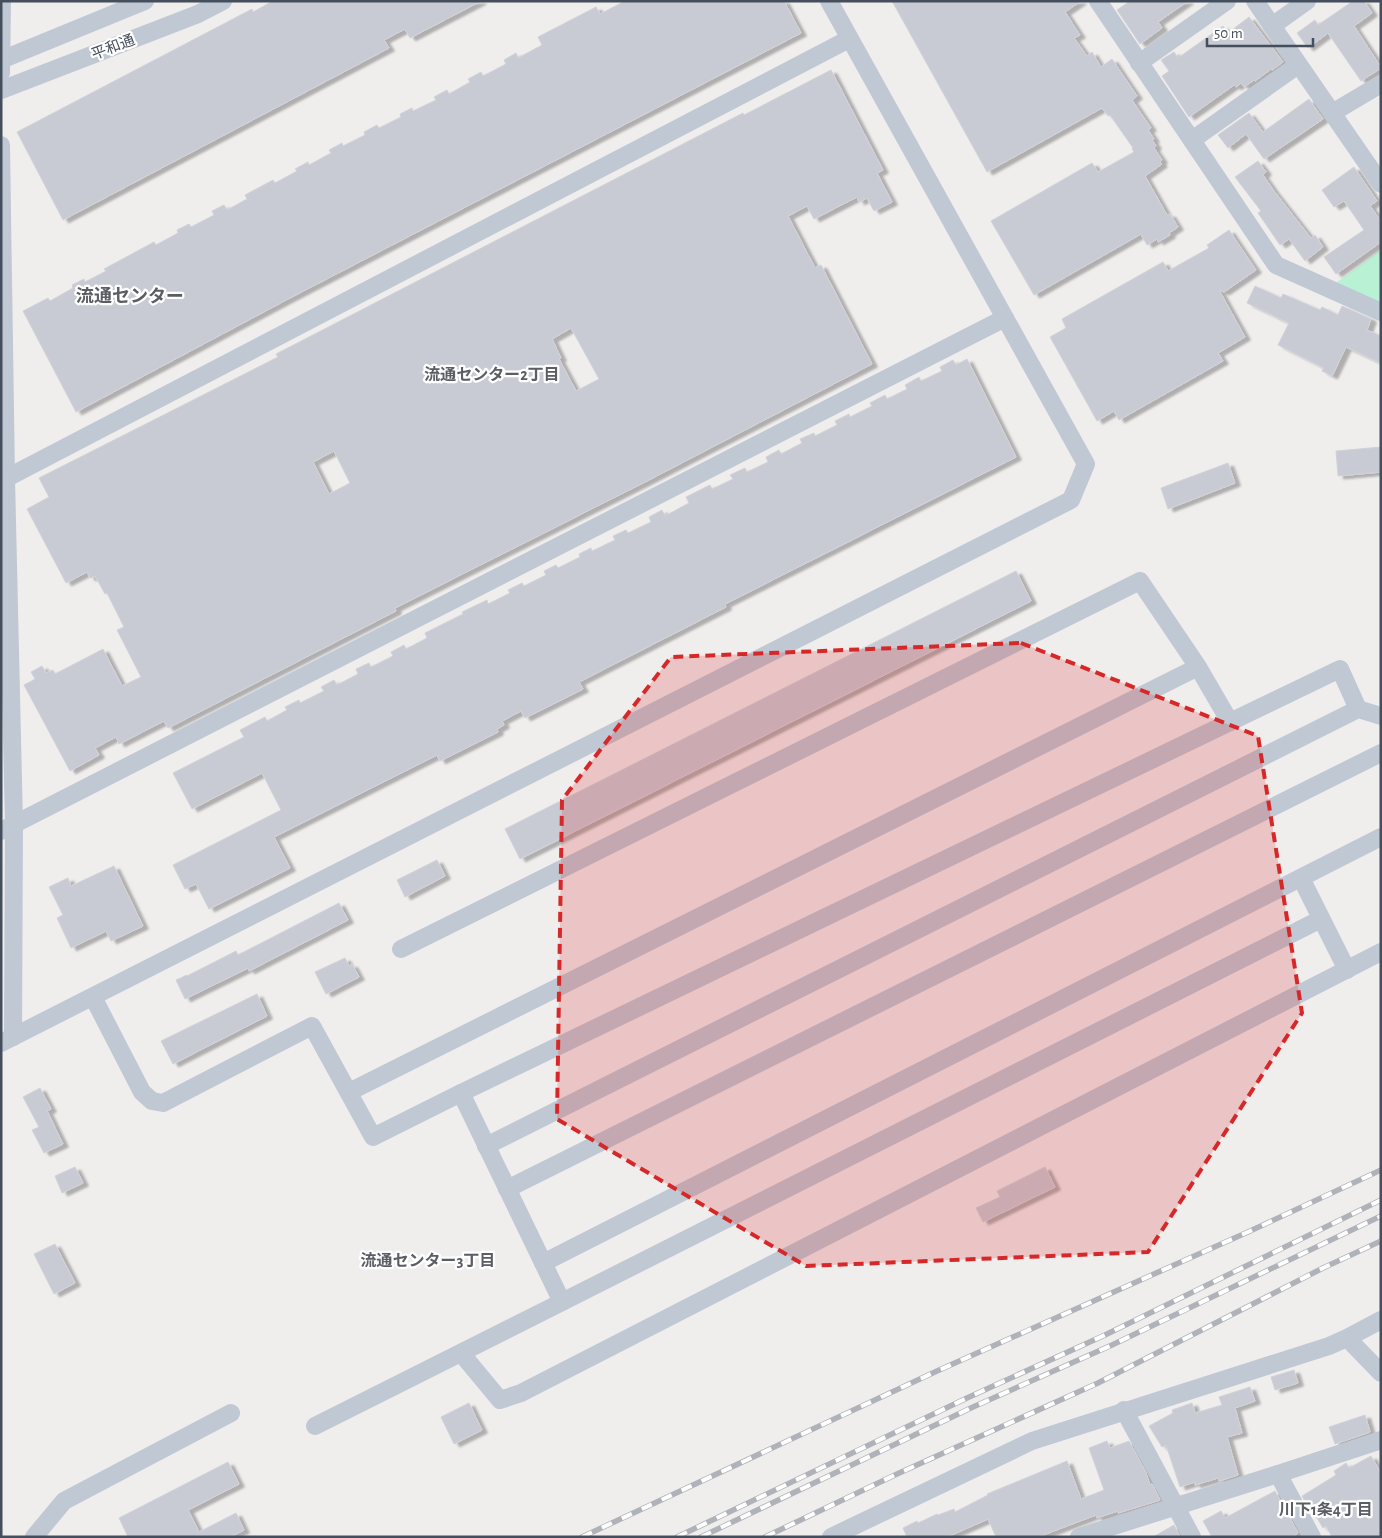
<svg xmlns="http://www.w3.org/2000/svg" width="1382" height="1538" viewBox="0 0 1382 1538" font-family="'Alegreya Sans','Noto Sans JP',sans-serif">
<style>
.green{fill:#b9f1d5}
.building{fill:#c9cbd4;stroke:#d1d2d9;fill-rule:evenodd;filter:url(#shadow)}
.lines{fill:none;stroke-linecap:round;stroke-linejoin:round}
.minor{stroke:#c0c8d4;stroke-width:18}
.rail-casing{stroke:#afb2b8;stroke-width:5.5}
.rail{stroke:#fff;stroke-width:4;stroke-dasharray:11;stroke-linecap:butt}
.marked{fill:#d62828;fill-opacity:0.2;stroke:#d62828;stroke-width:4;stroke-dasharray:10 6;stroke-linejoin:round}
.labels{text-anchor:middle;stroke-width:4.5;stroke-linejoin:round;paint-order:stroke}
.street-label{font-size:15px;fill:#454e5c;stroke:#fff}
.neighbourhood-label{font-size:16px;font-weight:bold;fill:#5a5d63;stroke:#fff}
.quarter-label{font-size:18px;font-weight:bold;fill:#5a5d63;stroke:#fff}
</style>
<defs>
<filter id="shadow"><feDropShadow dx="5.5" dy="3" stdDeviation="1" flood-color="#0004"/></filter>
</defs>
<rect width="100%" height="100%" fill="#f0eded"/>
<path class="green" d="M1381 250V303L1336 283Z"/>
<g class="building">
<path d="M273 1H481L410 38 405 29 384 40 389 48 63 220 17 132 252 9 253 12Z"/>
<path d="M625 1H784L801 33 288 299 76 412 23 311 48 298 50 301 73 288 72 285 84 279 85 282 106 271 104 269 154 242 156 245 178 233 177 230 189 224 191 227 214 215 212 211 224 205 227 210 247 199 245 195 273 180 275 183 297 171 295 169 308 162 309 165 331 153 329 150 342 143 343 146 365 135 364 132 377 125 379 128 401 117 400 114 412 108 413 111 436 100 434 97 447 90 449 94 470 82 468 79 481 72 483 76 506 64 504 60 516 53 518 58 542 45 538 37 596 7 600 14Z"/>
<path d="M892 1H1081L1065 12 1080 35 1074 38 1087 56 1092 52 1101 67 1112 59 1137 96 1132 100 1151 128 1148 130 1154 139 1152 140 1156 146 1154 148 1162 160 1160 162 1162 164 1145 176 1167 215 1170 214 1178 227 1169 233 1170 235 1158 242 1157 239 1147 245 1141 234 1034 295 991 221 1092 163 1098 172 1134 152 1132 149 1133 148 1110 115 1108 116 1102 108 987 172Z"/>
<path d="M1130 1H1188L1158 22 1162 28 1140 44 1117 10Z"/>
<path d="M1353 1H1364L1372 13 1354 26 1381 67V68L1361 81 1328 33 1308 48 1297 33 1315 20 1318 25Z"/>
<path d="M1249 17 1283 62 1272 70 1271 69 1255 81 1254 80 1244 87 1241 83 1236 87 1234 85 1189 117 1162 76 1169 71 1161 60 1174 52 1178 58 1223 26 1228 33Z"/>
<path d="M831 70 883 170 877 173 892 202 874 211 867 198 859 202 857 197 814 219 807 206 788 216 815 268 821 265 872 364 645 482 395 608 396 611 168 728 164 721 119 744 116 737 95 748 99 755 70 771 24 685 35 679 31 672 42 666 46 673 53 670 55 674 103 649 122 686 141 677 117 630 124 627 107 593 105 594 95 576 90 578 87 572 66 583 27 509 49 497 39 478 278 357 276 354 743 113 744 115ZM571 328 599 379 576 391 559 359 561 358 552 339ZM334 451 350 483 329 494 313 462Z"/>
<path d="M1309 99 1323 119 1264 159 1246 134 1228 148 1218 135 1249 113 1263 132Z"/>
<path d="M1258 161 1266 172 1263 175 1274 191 1311 238 1315 235 1323 247 1305 261 1289 239 1280 245 1258 213 1261 211 1235 177Z"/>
<path d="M1354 167 1377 201 1370 206 1381 221V242L1336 274 1324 257 1364 230 1344 201 1334 207 1322 190Z"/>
<path d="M1229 230 1256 270 1224 292 1219 290 1245 337 1218 353 1223 361 1119 420 1114 411 1097 421 1050 337 1066 328 1062 319 1163 262 1168 271 1209 248 1207 245Z"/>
<path d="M1255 286 1281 298 1283 294 1320 310 1322 307 1338 315 1342 306 1371 319 1367 330 1381 336V363L1346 347 1332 376 1322 371 1324 368 1278 345 1289 323 1247 303Z"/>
<path d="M967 359 1016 457 725 604 726 607 579 682 583 689 525 718 521 711 502 721 504 725 497 729 498 732 440 761 437 755 274 837 290 868 209 909 196 884 185 889 173 865 281 810 262 773 192 809 173 773 244 737 240 730 265 717 267 721 287 710 285 707 299 700 300 703 324 691 321 687 334 680 337 685 358 674 356 669 369 663 371 667 393 656 391 652 404 645 406 649 427 638 425 633 463 614 462 612 487 600 488 604 510 593 508 590 522 583 524 586 546 575 544 571 556 565 558 568 580 557 579 554 591 548 592 551 615 540 613 536 626 530 628 533 651 522 649 517 662 510 665 516 689 503 686 497 710 485 712 489 733 479 730 475 745 468 747 472 768 462 766 457 779 450 781 454 802 443 800 439 814 433 815 436 837 425 835 421 849 414 850 417 872 406 870 403 885 395 887 399 907 389 905 385 919 377 921 381 942 371 940 367 953 360 956 365Z"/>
<path d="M1381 447V472L1338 476 1336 451Z"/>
<path d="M1228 463 1235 483 1168 509 1161 488Z"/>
<path d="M1016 571 1031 601 520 859 505 829Z"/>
<path d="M437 860 445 876 405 897 397 880Z"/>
<path d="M114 866 143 926 111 941 106 931 71 948 57 918 63 915 49 887 68 878 71 886Z"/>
<path d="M339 903 348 920 249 971 248 968 185 999 176 980 187 975V976L236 951 238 955Z"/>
<path d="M345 958 349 966 352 964 359 977 326 994 315 972Z"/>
<path d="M257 994 267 1016 173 1064 161 1041Z"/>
<path d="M40 1088 51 1109 47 1111 63 1144 44 1153 32 1130 39 1127 23 1097Z"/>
<path d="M75 1167 83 1183 62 1193 55 1176Z"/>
<path d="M1045 1167 1055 1187 983 1222 976 1208 1000 1197 997 1191Z"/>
<path d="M55 1244 75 1283 54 1294 34 1254Z"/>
<path d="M1294 1370 1298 1383 1275 1390 1271 1377Z"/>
<path d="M1250 1387 1255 1401 1235 1408 1242 1433 1227 1437 1238 1475 1219 1481 1218 1478 1195 1485V1482L1180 1487 1166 1445 1162 1447 1149 1426 1173 1413 1172 1410 1192 1403 1195 1413 1222 1405 1219 1397Z"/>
<path d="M469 1403 482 1430 454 1444 441 1417Z"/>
<path d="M1365 1415 1370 1432 1335 1444 1329 1427Z"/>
<path d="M1107 1441 1110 1448 1129 1441 1146 1473 1150 1485 1152 1484 1160 1500 1118 1513V1511L1097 1518 1096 1515 1038 1537H996L988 1519 947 1537H907L903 1528 917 1521 918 1523 937 1514 938 1515 954 1509 955 1512 988 1495 987 1494 1067 1461 1081 1499 1104 1490 1089 1448Z"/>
<path d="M1371 1456 1381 1473V1537H1332L1326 1526 1323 1528 1314 1513 1312 1514 1302 1496 1336 1475 1334 1471 1346 1463 1349 1468Z"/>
<path d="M228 1462 239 1484 188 1510 199 1532 236 1513 244 1530 230 1537H128L119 1518Z"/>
<path d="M1275 1491 1298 1533 1293 1537H1212L1203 1521 1221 1511 1225 1518Z"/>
<path d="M1174 1525 1180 1537H1153Z"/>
</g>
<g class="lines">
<g class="minor">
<path d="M1098 1 1276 265 1381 312"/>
<path d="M1255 1 1381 184"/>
<path d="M1272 26 1307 1"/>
<path d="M1 60 145 1"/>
<path d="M1139 63 1227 1"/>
<path d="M1 73 2 1"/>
<path d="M1 90 198 14 223 1"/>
<path d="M1332 113 1381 84"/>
<path d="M1192 140 1298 65"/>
<path d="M1 145 6 478 14 824 13 1037"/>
<path d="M1 481 849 39"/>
<path d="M1 831 1005 318"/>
<path d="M1301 878 1347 970"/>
<path d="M401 949 1140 581 1198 667"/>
<path d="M93 997 142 1092 152 1101 163 1103 312 1026 373 1137 461 1093 562 1302 315 1426"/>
<path d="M1 1043 1071 500 1086 464 829 1"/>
<path d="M349 1092 1198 667 1230 722"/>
<path d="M461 1093 1340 669 1358 709"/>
<path d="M486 1146 1358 709 1381 716"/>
<path d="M507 1189 1381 753"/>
<path d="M543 1263 1381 837"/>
<path d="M562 1302 1321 919"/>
<path d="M1347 1338 1381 1373"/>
<path d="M461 1353 500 1400 521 1393 1381 952"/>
<path d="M1124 1410 1192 1537"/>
<path d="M1278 1474 1312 1537"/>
<path d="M34 1537 64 1501 231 1413"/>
<path d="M831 1537 1032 1441 1329 1346 1347 1338 1381 1320"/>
<path d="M1079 1537 1278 1474 1381 1440"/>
</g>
<g class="rail-casing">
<g id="rail">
<path d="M582 1537 937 1371 1248 1232 1381 1170"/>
<path d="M677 1537 967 1398 1105 1335 1381 1200"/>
<path d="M701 1537 973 1407 1112 1345 1381 1216"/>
<path d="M765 1537 897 1474 1098 1383 1323 1268 1381 1241"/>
</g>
</g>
<use href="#rail" class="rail"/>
</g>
<path class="marked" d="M1021 643 1258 736 1302 1013 1148 1252 806 1266 557 1119 562 800 671 657Z"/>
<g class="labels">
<g class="street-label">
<text transform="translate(113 47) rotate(-21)" y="5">平和通</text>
</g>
<g class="neighbourhood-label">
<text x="492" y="380">流通センター2丁目</text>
<text x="428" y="1266">流通センター3丁目</text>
<text x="1326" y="1515">川下1条4丁目</text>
</g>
<g class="quarter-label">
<text x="130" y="302">流通センター</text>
</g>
</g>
<rect width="1382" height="1538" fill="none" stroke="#454e5c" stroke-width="5"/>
<path d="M1207 38v8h106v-8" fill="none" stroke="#454e5c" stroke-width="2.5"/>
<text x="1214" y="38" font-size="15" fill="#454e5c" stroke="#ffffff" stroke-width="4" paint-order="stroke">50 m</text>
</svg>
